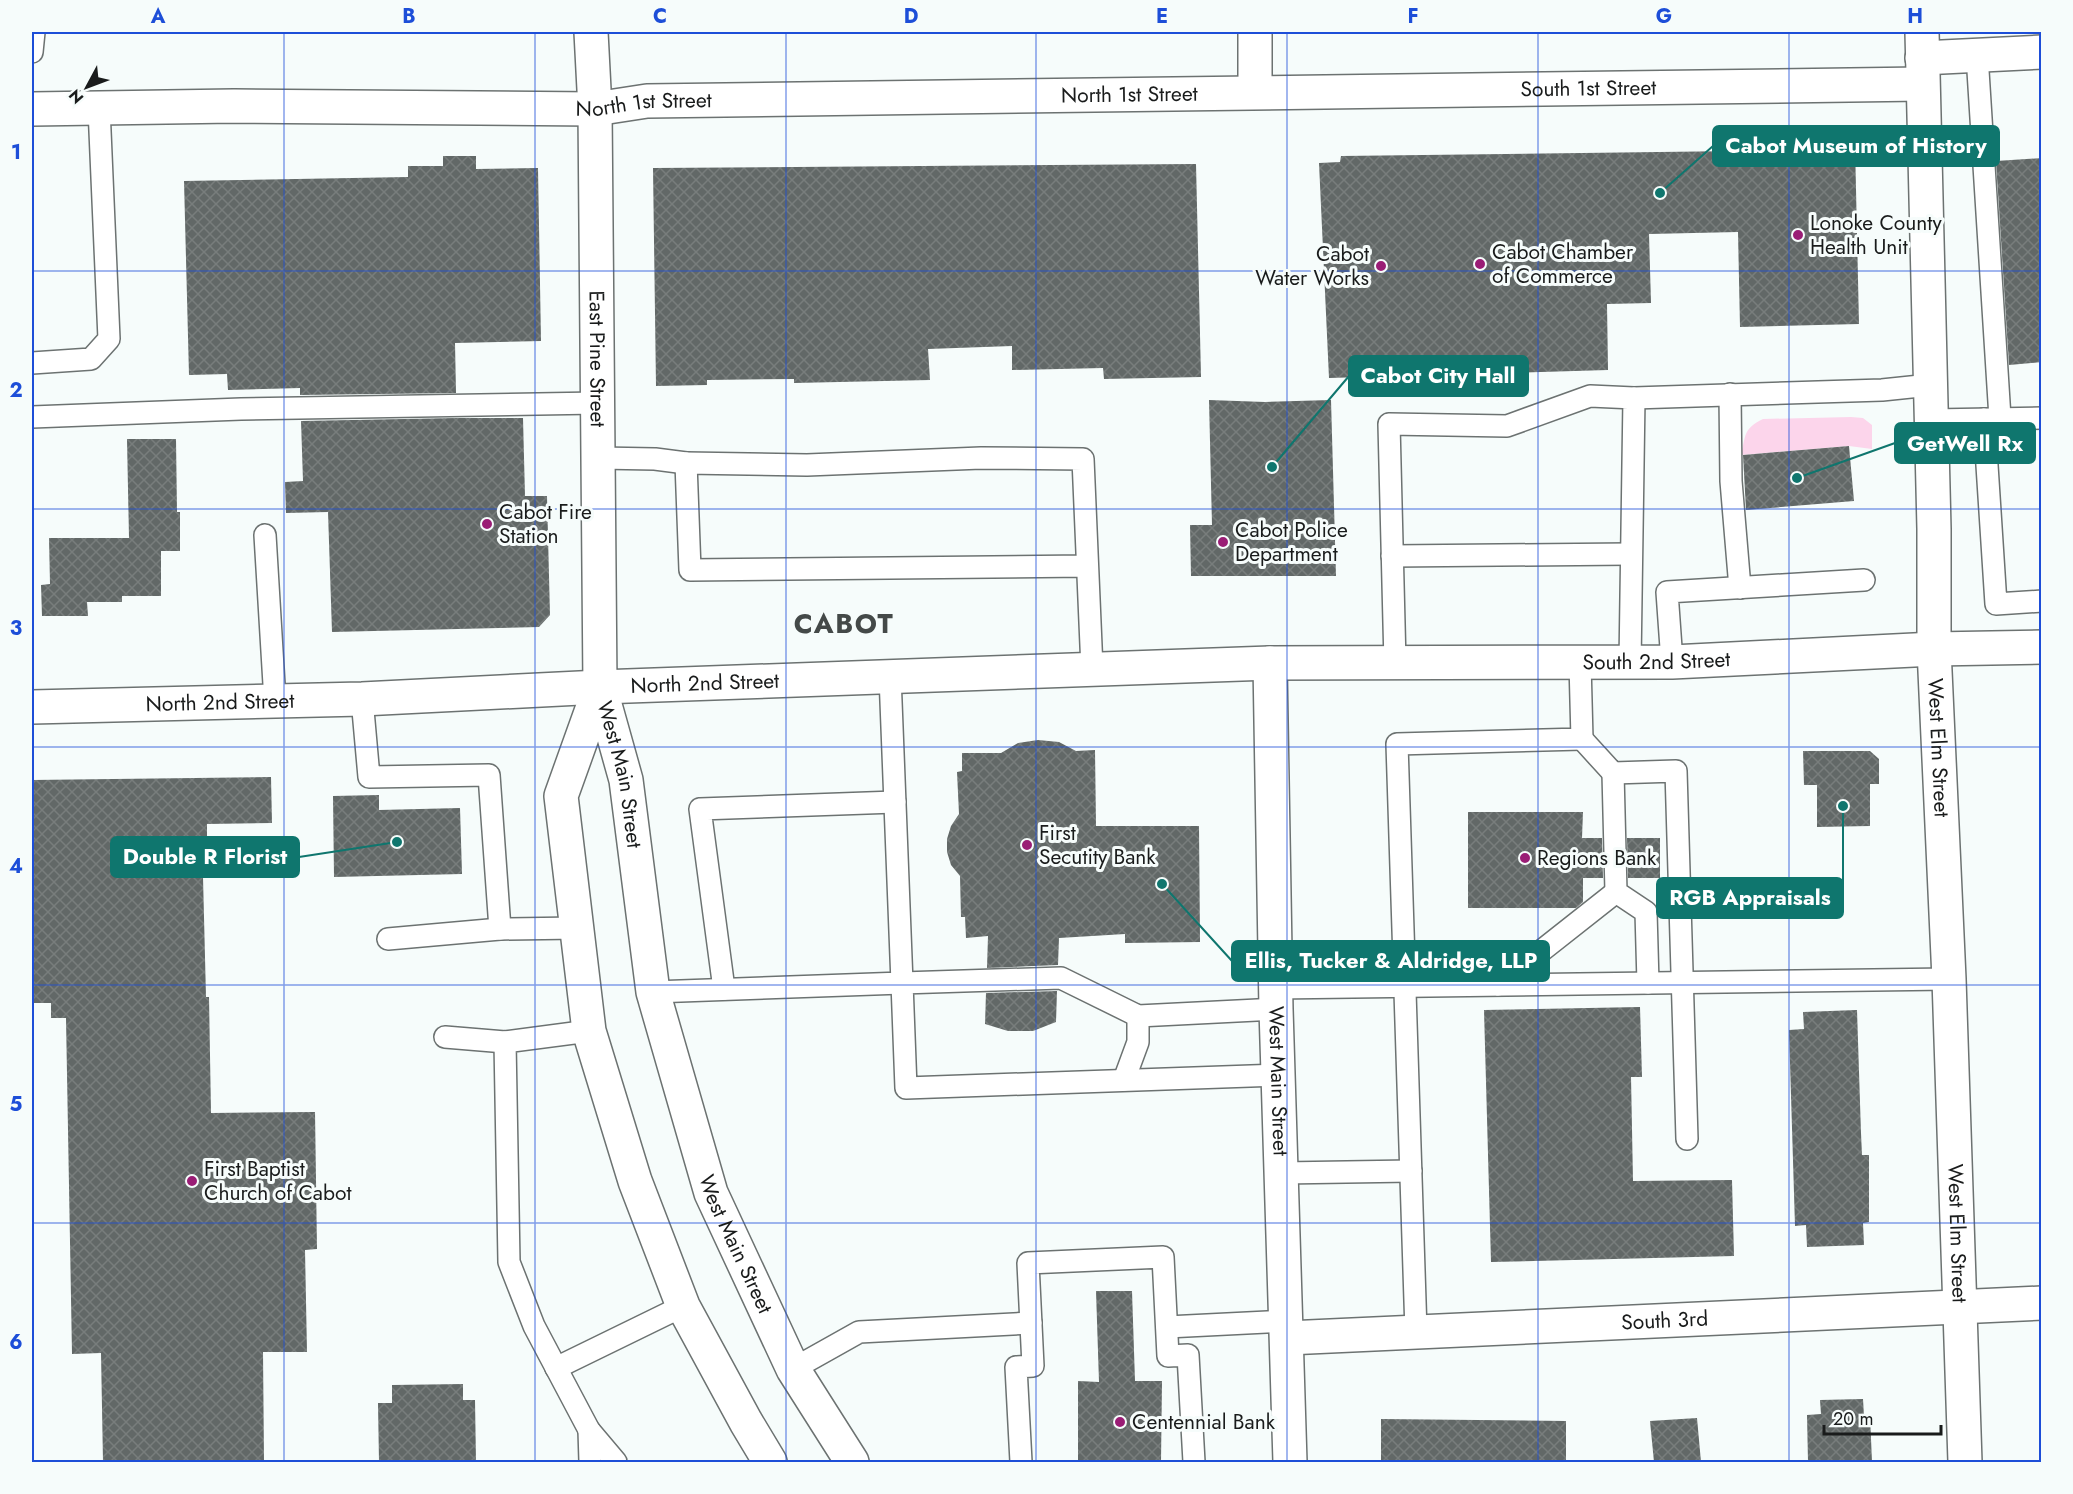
<svg xmlns="http://www.w3.org/2000/svg" width="2073" height="1494" viewBox="0 0 2073 1494" font-family="Jost,sans-serif">
<style>
.green{fill:#fcd5eb}
.building{fill:url(#building-cross-hatch)}
.lines{fill:none;stroke-linecap:round;stroke-linejoin:round}
.lane-casing{stroke:#6c7271;stroke-width:24}
.street-casing{stroke:#6c7271;stroke-width:36}
.secondary-casing{stroke:#6c7271;stroke-width:36}
.primary-casing{stroke:#6c7271;stroke-width:36}
.lane{stroke:#fff;stroke-width:21}
.street{stroke:#fff;stroke-width:33}
.secondary{stroke:#fff;stroke-width:33}
.primary{stroke:#fff;stroke-width:33}
.grid{fill:none;stroke:#1d4ed8;stroke-width:1.5;stroke-opacity:0.55}
.poi-dot{fill:#9a1d75;stroke:#f6fcfb;stroke-width:2}
.labels{text-anchor:middle;stroke-width:6;stroke-linejoin:round;paint-order:stroke}
.street-label{font-size:21px;fill:#191b1b;stroke:#f6fcfb}
.poi-label{font-size:21px;fill:#191b1b;stroke:#f6fcfb;text-anchor:start}
.district-label{font-size:27px;font-weight:bold;letter-spacing:1.5px;fill:#444948;stroke:#f6fcfb}
.leader{fill:none;stroke:#0f766e;stroke-width:2}
.callout-dot{fill:#0f766e;stroke:#f6fcfb;stroke-width:2}
.callout{fill:#0f766e;stroke:#0f766e;stroke-width:2}
.callout-label{font-size:22px;text-anchor:middle;font-weight:bold;fill:#fff}
.neatline{fill:none;stroke:#1d4ed8;stroke-width:2}
.grid-label{font-size:20px;text-anchor:middle;font-weight:bold;fill:#1d4ed8}
</style>
<defs>
<pattern id="building-cross-hatch" width="8" height="8" patternUnits="userSpaceOnUse" patternTransform="scale(1.5)"><rect width="8" height="8" fill="#626867"/><path d="M0 0l8 8M0 8l8-8" fill="none" stroke="#787d7c"/></pattern>
</defs>
<rect width="100%" height="100%" fill="#f6fcfb"/>
<path class="green" d="M1851 417 1863 418 1872 425V449L1849 446 1741 455C1746 435 1743 429 1763 419Z"/>
<g class="building">
<path d="M1855 144 1859 324 1740 327 1738 232 1649 234 1651 303 1607 304 1608 370 1329 378 1319 163 1340 162 1341 156 1736 151V146Z"/>
<path d="M443 156H476V169L538 168 541 341 455 343 456 393 300 395V388L228 390 227 374 189 375 184 181 408 177V166H443Z"/>
<path d="M2042 158V362L2009 365 1996 161Z"/>
<path d="M1196 164 1201 377 1104 379 1103 368 1012 370V346L928 349 930 380 794 383V379L707 380V385L656 386 653 168Z"/>
<path d="M1209 400 1265 402 1331 400 1336 576H1191L1190 525H1212Z"/>
<path d="M456 418H523L525 496H547L550 615 539 627 332 632 328 512 286 513 285 482 303 481 301 421Z"/>
<path d="M127 439H176L177 512H180V551H161V596H122V602H87L88 616H42L41 585 50 584 49 538H129Z"/>
<path d="M1849 446 1854 501 1746 510 1743 455Z"/>
<path d="M1038 740 1059 742 1076 751 1095 750 1096 826H1199L1200 942 1125 943V934L1059 938 1058 965 987 968 988 936 966 938 965 917H961L960 876 951 865 947 852V839L951 826 959 814 957 772 962 771V753H1001L1018 743Z"/>
<path d="M1803 751H1870L1879 759V784H1870V826L1817 827V785H1804Z"/>
<path d="M271 777 272 823 207 824V837H202L206 997H209L211 1113 315 1112 317 1249 305 1250 307 1352H263L264 1462H103L101 1353 72 1354 66 1018H51V1003H32V780Z"/>
<path d="M379 795V810L460 808 462 874 334 877 333 796Z"/>
<path d="M1468 812H1583L1582 838H1602L1603 878H1583V902L1576 908H1468Z"/>
<path d="M1627 838H1660V878H1628Z"/>
<path d="M1057 991 1056 1022 1033 1031H1008L985 1024 986 993Z"/>
<path d="M1640 1007 1642 1077H1631L1633 1181 1732 1180 1734 1256 1491 1262 1484 1010Z"/>
<path d="M1857 1010 1861 1133 1862 1155H1869V1222L1863 1223 1864 1245 1807 1247 1806 1225 1795 1226 1789 1030 1804 1029 1803 1012Z"/>
<path d="M1096 1291H1132L1135 1381H1162L1161 1462H1078V1381L1099 1382Z"/>
<path d="M463 1384V1400H475L476 1462H379L378 1403H392V1385Z"/>
<path d="M1863 1399 1864 1416 1870 1415 1872 1462H1808L1807 1415 1821 1414 1820 1400Z"/>
<path d="M1697 1418 1701 1462H1654L1650 1421Z"/>
<path d="M1381 1419 1566 1421V1462H1381Z"/>
</g>
<g class="lines">
<g class="lane-casing">
<g id="lane">
<path d="M32 52 34 32"/>
<path d="M1977 55 2000 418"/>
<path d="M32 363 91 359 109 339 99 108"/>
<path d="M1730 394 1731 481 1740 588"/>
<path d="M1634 398 1882 390 1930 385"/>
<path d="M32 417 241 409 598 403"/>
<path d="M1984 419 1996 604 2042 601"/>
<path d="M1932 420 2042 418"/>
<path d="M599 458 655 459 686 463"/>
<path d="M265 535 275 701"/>
<path d="M1392 556 1630 554"/>
<path d="M1087 566 690 570 686 463 807 465 981 458 1083 459 1092 669"/>
<path d="M1672 662 1667 592 1864 580"/>
<path d="M1395 663 1389 424 1507 426 1590 396 1634 398 1630 663"/>
<path d="M362 699 369 777 489 775 500 929"/>
<path d="M1582 739 1613 773 1676 771 1687 1139"/>
<path d="M1613 773 1616 892 1646 912 1648 983"/>
<path d="M388 939 500 929 578 928"/>
<path d="M1498 985 1616 892"/>
<path d="M1276 988 1949 979"/>
<path d="M724 989 700 809 895 802"/>
<path d="M653 992 902 983 890 676"/>
<path d="M1276 1009 1138 1016 1061 978 902 983 906 1088 1279 1075"/>
<path d="M589 1031 505 1042 509 1262 534 1326 589 1430 616 1462"/>
<path d="M445 1037 505 1042"/>
<path d="M1124 1080 1138 1042V1016"/>
<path d="M1282 1173 1411 1171"/>
<path d="M1167 1327 1287 1321"/>
<path d="M1416 1332 1397 744 1582 739 1580 663"/>
<path d="M556 1368 683 1306"/>
<path d="M793 1369 859 1332 1031 1323"/>
<path d="M589 1430 590 1462"/>
<path d="M1021 1462 1016 1367 1033 1366 1028 1263 1163 1257 1168 1356 1188 1355 1194 1462"/>
</g>
</g>
<g class="street-casing">
<g id="street">
<path id="s1" d="M1922 32 1934 529V649L1949 979 1965 1462"/>
<path d="M1922 58 2042 52"/>
<path id="s2" d="M32 109 234 106 595 109 647 101 1922 84"/>
<path id="s3" d="M1270 663 1276 1009 1290 1462"/>
<path id="s4" d="M1287 1338 2042 1303"/>
</g>
</g>
<g class="secondary-casing">
<g id="secondary">
<path id="s5" d="M591 32 595 109 600 687 1270 663 1672 662 1934 649 2042 647"/>
<path d="M1255 92V32"/>
</g>
</g>
<g class="primary-casing">
<g id="primary">
<path id="s6" d="M600 687 626 780 653 992 711 1193 793 1369 852 1462"/>
<path d="M600 687 561 796 589 1031 635 1181 683 1306 746 1422 770 1462"/>
<path id="s7" d="M32 707 362 699 600 687"/>
</g>
</g>
<use href="#lane" class="lane"/>
<use href="#street" class="street"/>
<use href="#secondary" class="secondary"/>
<use href="#primary" class="primary"/>
</g>
<path class="grid" d="M284 32V1462M535 32V1462M786 32V1462M1036 32V1462M1287 32V1462M1538 32V1462M1789 32V1462M32 271H2042M32 509H2042M32 747H2042M32 985H2042M32 1223H2042"/>
<g class="poi-dot">
<circle cx="1798" cy="235" r="6"/>
<circle cx="1480" cy="264" r="6"/>
<circle cx="1381" cy="266" r="6"/>
<circle cx="487" cy="524" r="6"/>
<circle cx="1223" cy="542" r="6"/>
<circle cx="1027" cy="845" r="6"/>
<circle cx="1525" cy="858" r="6"/>
<circle cx="192" cy="1181" r="6"/>
<circle cx="1120" cy="1422" r="6"/>
</g>
<g class="labels">
<g class="street-label">
<text dy="7" stroke="none"><textPath href="#s2" startOffset="1557">South 1st Street</textPath></text>
<text dy="7" stroke="none"><textPath href="#s2" startOffset="1098">North 1st Street</textPath></text>
<text dy="7" stroke="none"><textPath href="#s2" startOffset="612">North 1st Street</textPath></text>
<text dy="7" stroke="none"><textPath href="#s5" startOffset="327">East Pine Street</textPath></text>
<text dy="7" stroke="none"><textPath href="#s5" startOffset="1712">South 2nd Street</textPath></text>
<text dy="7" stroke="none"><textPath href="#s5" startOffset="760">North 2nd Street</textPath></text>
<text dy="7" stroke="none"><textPath href="#s7" startOffset="188">North 2nd Street</textPath></text>
<text dy="7" stroke="none"><textPath href="#s1" startOffset="716">West Elm Street</textPath></text>
<text dy="7" stroke="none"><textPath href="#s6" startOffset="90">West Main Street</textPath></text>
<text dy="7" stroke="none"><textPath href="#s3" startOffset="418">West Main Street</textPath></text>
<text dy="7" stroke="none"><textPath href="#s1" startOffset="1202">West Elm Street</textPath></text>
<text dy="7" stroke="none"><textPath href="#s6" startOffset="576">West Main Street</textPath></text>
<text dy="7" stroke="none"><textPath href="#s4" startOffset="378">South 3rd</textPath></text>
</g>
<g class="poi-label">
<text x="1810" y="230">Lonoke County<tspan x="1810" dy="24">Health Unit</tspan></text>
<text x="1492" y="259">Cabot Chamber<tspan x="1492" dy="24">of Commerce</tspan></text>
<text x="1369" y="261" text-anchor="end">Cabot<tspan x="1369" dy="24">Water Works</tspan></text>
<text x="499" y="519">Cabot Fire<tspan x="499" dy="24">Station</tspan></text>
<text x="1235" y="537">Cabot Police<tspan x="1235" dy="24">Department</tspan></text>
<text x="1039" y="840">First<tspan x="1039" dy="24">Secutity Bank</tspan></text>
<text x="1537" y="865">Regions Bank</text>
<text x="204" y="1176">First Baptist<tspan x="204" dy="24">Church of Cabot</tspan></text>
<text x="1132" y="1429">Centennial Bank</text>
</g>
<g class="district-label">
<text x="844" y="633">CABOT</text>
</g>
</g>
<path class="leader" d="M1660 193L1713 146M1272 467L1349 376M1797 478L1895 443M397 842L299 857M1843 806L1843 898M1162 884L1232 961"/>
<g class="callout-dot">
<circle cx="1660" cy="193" r="6"/>
<circle cx="1272" cy="467" r="6"/>
<circle cx="1797" cy="478" r="6"/>
<circle cx="397" cy="842" r="6"/>
<circle cx="1843" cy="806" r="6"/>
<circle cx="1162" cy="884" r="6"/>
</g>
<g class="callout">
<rect x="1713" y="126" width="286" height="40" rx="6"/>
<rect x="1349" y="356" width="179" height="40" rx="6"/>
<rect x="1895" y="423" width="140" height="40" rx="6"/>
<rect x="111" y="837" width="188" height="40" rx="6"/>
<rect x="1657" y="878" width="186" height="40" rx="6"/>
<rect x="1232" y="941" width="317" height="40" rx="6"/>
</g>
<g class="callout-label">
<text x="1856" y="153">Cabot Museum of History</text>
<text x="1438" y="383">Cabot City Hall</text>
<text x="1965" y="451">GetWell Rx</text>
<text x="205" y="864">Double R Florist</text>
<text x="1750" y="905">RGB Appraisals</text>
<text x="1391" y="968">Ellis, Tucker &amp; Aldridge, LLP</text>
</g>
<rect width="2073" height="1494" fill="none" stroke="#f6fcfb" stroke-width="66"/>
<g transform="translate(87 87) rotate(229)" stroke="#f6fcfb" stroke-width="4.5" paint-order="stroke">
<path d="M0-4.5L10 22L0 15L-10 22Z" fill="#191b1b"/>
<text y="-9" font-size="16" font-weight="bold" text-anchor="middle" fill="#191b1b">N</text>
</g>
<path d="M1824 1425v9h117v-9" fill="none" stroke="#191b1b" stroke-width="3"/>
<text x="1833" y="1425" font-size="18" fill="#191b1b" stroke="#f6fcfb" stroke-width="4.5" paint-order="stroke">20 m</text>
<rect x="33" y="33" width="2007" height="1428" class="neatline"/>
<g class="grid-label">
<text x="158" y="23">A</text>
<text x="409" y="23">B</text>
<text x="660" y="23">C</text>
<text x="911" y="23">D</text>
<text x="1162" y="23">E</text>
<text x="1413" y="23">F</text>
<text x="1664" y="23">G</text>
<text x="1915" y="23">H</text>
<text x="16" y="159">1</text>
<text x="16" y="397">2</text>
<text x="16" y="635">3</text>
<text x="16" y="873">4</text>
<text x="16" y="1111">5</text>
<text x="16" y="1349">6</text>
</g>
</svg>
